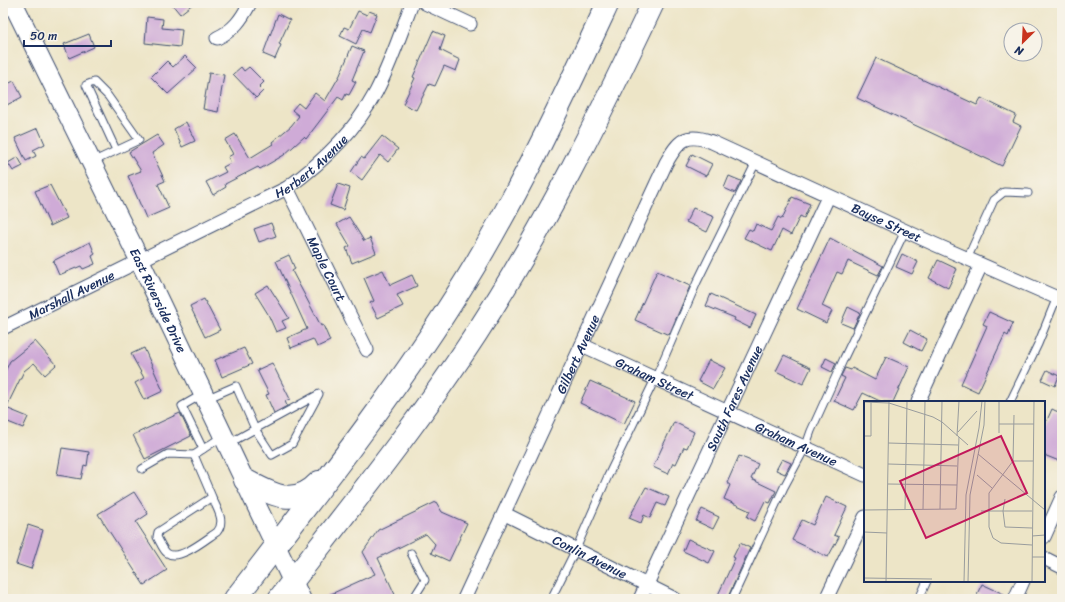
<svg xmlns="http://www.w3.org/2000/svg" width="1065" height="602" viewBox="0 0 1065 602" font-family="Sriracha,sans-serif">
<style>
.building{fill:#cfabd7}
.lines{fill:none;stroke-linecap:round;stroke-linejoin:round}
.lane-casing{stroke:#3a4a6e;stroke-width:9}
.street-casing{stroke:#3a4a6e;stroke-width:15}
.secondary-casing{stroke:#3a4a6e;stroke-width:21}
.highway-casing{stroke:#3a4a6e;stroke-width:24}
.lane{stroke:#fff;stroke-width:7}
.street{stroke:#fff;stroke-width:13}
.secondary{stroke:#fff;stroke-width:19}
.highway{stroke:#fff;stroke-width:22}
.labels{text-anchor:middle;stroke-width:3;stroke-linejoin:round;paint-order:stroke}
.street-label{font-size:13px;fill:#1b2f5e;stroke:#f7f3e8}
.inset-road{fill:none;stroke:#999c9d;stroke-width:1}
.view{fill:#c2185b;fill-opacity:0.15;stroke:#c2185b;stroke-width:2}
.inset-edge{fill:none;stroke:#1b2f5e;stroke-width:2}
</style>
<rect width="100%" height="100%" fill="#f7f3e8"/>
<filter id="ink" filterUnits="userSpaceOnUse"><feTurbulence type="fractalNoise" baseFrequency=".025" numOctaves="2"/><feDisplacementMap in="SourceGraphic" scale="8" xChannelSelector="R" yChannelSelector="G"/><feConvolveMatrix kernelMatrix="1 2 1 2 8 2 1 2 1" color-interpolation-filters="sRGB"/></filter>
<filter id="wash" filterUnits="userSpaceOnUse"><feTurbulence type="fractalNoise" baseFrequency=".012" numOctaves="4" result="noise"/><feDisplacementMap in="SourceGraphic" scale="16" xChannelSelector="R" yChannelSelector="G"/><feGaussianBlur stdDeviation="0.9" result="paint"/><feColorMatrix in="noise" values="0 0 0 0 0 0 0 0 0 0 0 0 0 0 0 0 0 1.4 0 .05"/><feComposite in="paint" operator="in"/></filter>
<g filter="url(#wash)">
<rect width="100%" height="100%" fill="#ede5c7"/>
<g id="blocks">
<g class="building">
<path d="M171 3H194L180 14Z"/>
<path d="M358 11 367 15 369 11 377 14 370 32 363 29 356 44 340 36 344 27 349 29Z"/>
<path d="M278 14 290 20 279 44 281 45 275 59 263 54Z"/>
<path d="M147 17 163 19 162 28 182 30 180 47 145 43Z"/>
<path d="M433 31 445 36 440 50 460 60 456 71 444 66 435 86 429 84 416 110 403 104 415 78 413 77Z"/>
<path d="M89 34 94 47 69 58 64 44Z"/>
<path d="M352 46 364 51 352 80 356 82 349 95 346 94 343 100 338 97 306 139 304 137 284 155 260 169 258 167 225 184 226 187 213 195 206 182 226 172 223 167 231 163 228 157 233 154 225 140 235 134 250 158 273 144 272 142 291 126 299 116 292 110 298 103 304 108 315 93 325 101 340 75Z"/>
<path d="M185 56 197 68 168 94 151 77 167 61 173 67Z"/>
<path d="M876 58 977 105 981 98 1016 115 1013 122 1021 126 1002 166 857 98Z"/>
<path d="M241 67 244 71 249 67 264 82 259 87 263 91 256 98 233 74Z"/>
<path d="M209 73 224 75 218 112 203 109Z"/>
<path d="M14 81 22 97 3 107V86Z"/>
<path d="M186 122 195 141 182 147 174 129Z"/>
<path d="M38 128 45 144 33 150 36 156 26 161 15 138Z"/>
<path d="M157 135 164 145 152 153 165 181 158 184 169 208 146 218 128 176 141 171 129 152Z"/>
<path d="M382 136 398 149 388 162 380 155 362 180 351 172 361 157 364 159Z"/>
<path d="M692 154 712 164 706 176 686 166Z"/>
<path d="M18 157 23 166 13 171 8 163Z"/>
<path d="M729 176 741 181 735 193 724 188Z"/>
<path d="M338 184 350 188 343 210 330 205Z"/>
<path d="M50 185 67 218 50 226 35 191Z"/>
<path d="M792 197 810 204 804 218 800 216 791 235 782 230 772 251 744 238 749 229 753 231 756 224 771 231 778 217 782 219Z"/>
<path d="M693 208 714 217 707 232 686 222Z"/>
<path d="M349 217 364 241 370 238 376 253 352 263 346 248 350 246 337 224Z"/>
<path d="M271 223 276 236 259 242 254 229Z"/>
<path d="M830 238 883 266 878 275 848 261 842 274 837 272 822 306 832 311 826 323 797 309Z"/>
<path d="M90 242 95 254 92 256 95 264 83 269 81 266 59 275 53 261Z"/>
<path d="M902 254 918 262 912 274 896 267Z"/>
<path d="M289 255 295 269 292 271 321 326 323 325 330 341 317 347 313 339 291 348 287 338 307 329 276 261Z"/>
<path d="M938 260 957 269 948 288 929 278Z"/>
<path d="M383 270 390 285 412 275 417 286 397 295 403 306 378 318 370 303 374 301 364 278Z"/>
<path d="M657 271 690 286 669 335 635 320Z"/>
<path d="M268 285 289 318 282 321 286 328 276 332 268 314 255 293Z"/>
<path d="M711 294 756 315 750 328 734 320 735 318 706 306Z"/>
<path d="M204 299 220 330 205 337 190 306Z"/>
<path d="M848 307 860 313 853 328 841 323Z"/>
<path d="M989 312 1013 323 1008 336 1005 334 978 392 961 384 987 326 983 324Z"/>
<path d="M910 330 927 339 921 351 904 342Z"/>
<path d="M35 341 56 365 45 375 34 363 24 371 6 408 28 417 23 428 3 420V376L10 361Z"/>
<path d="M144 348 163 391 144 400 135 383 144 378 131 354Z"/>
<path d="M244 348 252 364 222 377 215 360Z"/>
<path d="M784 355 811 368 803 384 776 371Z"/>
<path d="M886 357 909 367 893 402H882L863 393 854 410 834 401 845 378 841 376 845 368 851 370 852 368 875 380Z"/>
<path d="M826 358 836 363 832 372 822 367Z"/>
<path d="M709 360 725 368 713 389 698 381Z"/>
<path d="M272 363 290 399 285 401 287 406 274 413 266 395 269 394 257 370Z"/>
<path d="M1047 370 1059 376 1055 386 1042 380Z"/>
<path d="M590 381 635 401 624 424 580 403Z"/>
<path d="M1052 409 1062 414V454L1059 461 1044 455V427Z"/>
<path d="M180 413 191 436 145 459 133 435Z"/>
<path d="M674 422 694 432 687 448 684 447 676 464 673 463 668 474 653 467Z"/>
<path d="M62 448 89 452 87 466 84 465 81 479 57 475Z"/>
<path d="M739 456 758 464 751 479 776 491 770 503 765 501 755 521 747 517 750 511 724 499 730 485 727 483Z"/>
<path d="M782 459 791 463 785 474 776 470Z"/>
<path d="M646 487 669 497 665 506 657 503 650 518 644 515 641 523 629 518Z"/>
<path d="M134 492 148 514 136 522 167 570 144 585 98 514Z"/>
<path d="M826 497 847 507 834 535 839 537 828 557 792 540 802 520 813 525Z"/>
<path d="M436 502 442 512 467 523 449 561 431 553 435 544 426 534 378 558 397 599H320L375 574 363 552 378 530Z"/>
<path d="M702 509 719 517 713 529 696 521Z"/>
<path d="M28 525 43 530 31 569 16 564Z"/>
<path d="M688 539 715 551 709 563 683 551Z"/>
<path d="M740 543 750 548 727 599 718 595 735 558 733 557Z"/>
<path d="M982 584 1008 596 1007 599H988L977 594Z"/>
</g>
</g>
</g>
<g filter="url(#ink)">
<use href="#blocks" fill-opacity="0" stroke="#3a4a6e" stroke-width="1"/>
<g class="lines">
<g class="lane-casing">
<g id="lane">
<path d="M92 162 139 140 108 96 94 82 86 85 116 150"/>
<path d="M967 259 994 200 1004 192 1028 193"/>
<path d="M319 394 292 444 272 455 255 429Z"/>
<path d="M206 399 236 386 255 429 228 444"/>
<path d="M1010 402 1038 344 1057 297"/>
<path d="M203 449 182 406 203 394"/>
<path d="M142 469 168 454 194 455"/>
<path d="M212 497C217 509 226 521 217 532 206 539 179 562 167 553 163 550 160 542 157 537L158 532 212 497 194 455 223 436"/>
<path d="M411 553 425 580 413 599"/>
<path d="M551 599 576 549 608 476 656 377 697 282 756 162"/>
<path d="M732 599 784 487 805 448 811 431 844 358 905 231"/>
<path d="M919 599 927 581"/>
</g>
</g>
<g class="street-casing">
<g id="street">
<path d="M425 3 470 24"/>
<path d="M217 38C234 30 241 20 250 3"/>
<path id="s1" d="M287 188 367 350"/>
<path id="s2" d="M3 328 287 188C323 162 355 131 376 92 391 63 401 33 412 3"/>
<path id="s3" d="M582 345 865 475"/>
<path d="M918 402 981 265"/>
<path id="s4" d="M505 514 675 599"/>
<path d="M1044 537 1062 497"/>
<path d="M1044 558 1062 567"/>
<path id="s5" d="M464 599 666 163C679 140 686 132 712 142L934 244 1062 300"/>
<path id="s6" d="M640 599 828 197"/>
<path d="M826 599 865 517"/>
<path d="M1015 599 1023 581"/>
</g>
</g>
<g class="secondary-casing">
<g id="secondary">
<path id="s7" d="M13 3 140 261 301 599"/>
</g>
</g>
<g class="highway-casing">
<g id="highway">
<path d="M245 480C273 495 294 508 319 482"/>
<path d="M235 599C315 495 397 392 466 280 520 192 564 97 608 3"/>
<path d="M279 599C346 512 416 426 476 334 544 229 600 116 653 3"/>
</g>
</g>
<use href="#lane" class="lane"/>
<use href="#street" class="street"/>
<use href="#secondary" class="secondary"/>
<use href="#highway" class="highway"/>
</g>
</g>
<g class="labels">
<g class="street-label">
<text dy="5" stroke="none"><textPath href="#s2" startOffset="349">Herbert Avenue</textPath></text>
<text dy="5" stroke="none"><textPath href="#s5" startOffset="731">Bayse Street</textPath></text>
<text dy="5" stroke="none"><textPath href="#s1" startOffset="90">Maple Court</textPath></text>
<text dy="5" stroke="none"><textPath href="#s2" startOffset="76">Marshall Avenue</textPath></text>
<text dy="5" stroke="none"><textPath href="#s7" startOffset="331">East Riverside Drive</textPath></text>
<text dy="5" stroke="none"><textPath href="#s5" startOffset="270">Gilbert Avenue</textPath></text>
<text dy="5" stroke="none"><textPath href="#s3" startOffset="80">Graham Street</textPath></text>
<text dy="5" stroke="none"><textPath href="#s6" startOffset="222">South Fares Avenue</textPath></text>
<text dy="5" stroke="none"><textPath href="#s3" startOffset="236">Graham Avenue</textPath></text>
<text dy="5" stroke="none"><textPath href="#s4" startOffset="95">Conlin Avenue</textPath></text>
</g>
</g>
<g transform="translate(864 401)">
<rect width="181" height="181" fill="#ede5c7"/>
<path class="inset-road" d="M0 1 25 2 69 16 78 21 104 44M150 14 149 60 125 92V126L129 137 137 142 168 144M135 23H170M94 31 113 10M135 32V0M0 35H7V0M93 35 95 0M24 42 94 44M114 53 181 109M149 60H169M24 63 93 65M113 74 128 87M24 83 93 84M141 98 139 110 141 126 168 127M41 108 43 0M59 108 61 0M76 108 78 0M0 109 92 108 95 36M117 110H168M0 131 23 132M168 135 181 134M168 156H181M0 177 68 178M22 181 25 1M100 181 102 94 115 27 118 0M104 181 106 94 120 24 121 0M168 181 170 0"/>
<path class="view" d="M137 35 163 92 62 137 36 80Z"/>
<rect width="181" height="181" class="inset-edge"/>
</g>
<rect width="1065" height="602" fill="none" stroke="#f7f3e8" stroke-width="16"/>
<g transform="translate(1023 42) rotate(204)"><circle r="19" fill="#f7f3e8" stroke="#9fa5b1"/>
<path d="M0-3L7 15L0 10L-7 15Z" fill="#c8321e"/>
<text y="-6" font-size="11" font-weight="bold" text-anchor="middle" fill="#1b2f5e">N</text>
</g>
<path d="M24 40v6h87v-6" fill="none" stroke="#1b2f5e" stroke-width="2"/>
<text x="30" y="40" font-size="12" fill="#1b2f5e" stroke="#f7f3e8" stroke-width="3" paint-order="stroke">50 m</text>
</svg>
